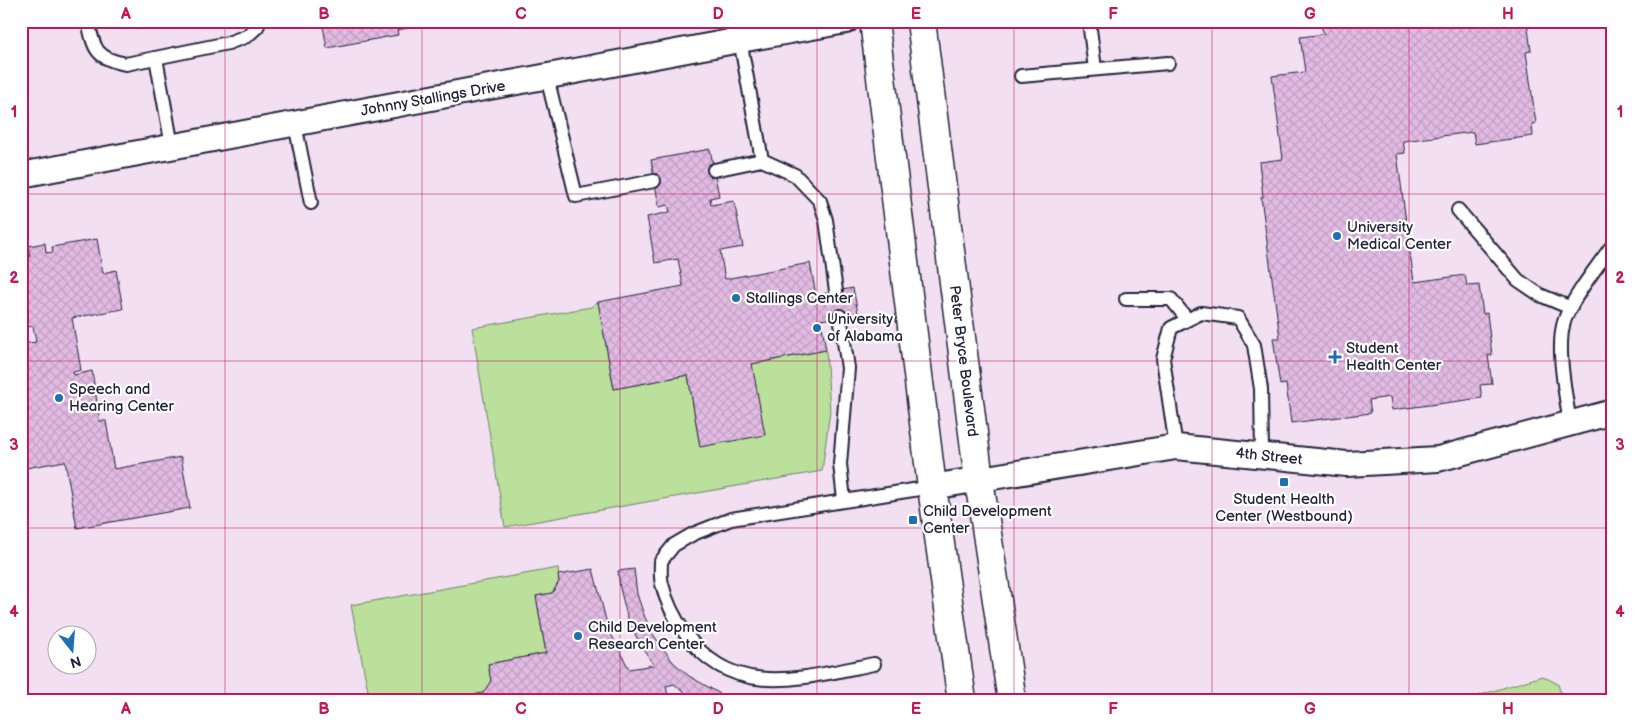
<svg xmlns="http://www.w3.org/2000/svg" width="1634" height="722" viewBox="0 0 1634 722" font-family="'Balsamiq Sans',sans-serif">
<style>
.built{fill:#f2e0f2;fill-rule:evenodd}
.green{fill:#bae09b;stroke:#6e816b}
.building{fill:url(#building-cross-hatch);stroke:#22223b}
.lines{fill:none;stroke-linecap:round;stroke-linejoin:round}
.lane-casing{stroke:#22223b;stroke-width:16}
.street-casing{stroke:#22223b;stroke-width:28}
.secondary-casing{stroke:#22223b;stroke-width:31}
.lane{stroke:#fff;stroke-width:12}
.street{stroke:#fff;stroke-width:24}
.secondary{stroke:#fff;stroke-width:28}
.grid{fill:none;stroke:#c2185b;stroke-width:1;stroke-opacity:0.55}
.poi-dot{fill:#1f6fb2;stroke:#fff;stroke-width:2}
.labels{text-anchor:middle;stroke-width:4.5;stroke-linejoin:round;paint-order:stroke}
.street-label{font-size:15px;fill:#22223b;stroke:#fff}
.poi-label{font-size:15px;fill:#22223b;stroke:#fff;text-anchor:start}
.neatline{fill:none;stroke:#c2185b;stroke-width:2}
.grid-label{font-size:16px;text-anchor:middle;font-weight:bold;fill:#c2185b}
</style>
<defs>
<pattern id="building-cross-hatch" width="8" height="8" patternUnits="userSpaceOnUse" patternTransform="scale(1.25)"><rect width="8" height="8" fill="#e2bae3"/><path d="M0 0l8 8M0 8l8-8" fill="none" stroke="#c2a0c4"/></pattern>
</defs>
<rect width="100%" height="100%" fill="#f9f1f9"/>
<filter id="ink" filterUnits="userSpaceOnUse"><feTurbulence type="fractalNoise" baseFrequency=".02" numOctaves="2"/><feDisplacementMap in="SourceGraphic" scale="10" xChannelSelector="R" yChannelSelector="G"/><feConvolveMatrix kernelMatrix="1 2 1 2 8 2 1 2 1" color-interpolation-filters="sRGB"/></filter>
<g filter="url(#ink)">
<path class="built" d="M21 21H1613V701H21ZM58 634H88V664H58Z"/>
<g class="green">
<path d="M598 302 614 389 688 375 700 447 752 364 826 350 830 411 822 471 505 527 472 328 591 307Z"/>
<path d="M558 568 559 582 552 593 536 596 546 653 488 664 491 681 483 693 443 701H370L351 605Z"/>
<path d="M1542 676 1558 684 1563 701H1461Z"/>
</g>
<g class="building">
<path d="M322 21H442V22L397 30 398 35 327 48Z"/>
<path d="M1319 21H1527L1531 51 1526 52 1536 123 1532 124 1533 136 1475 144 1473 132 1403 141 1405 153 1397 154 1414 282 1465 275 1467 286 1479 285 1483 314 1487 313 1492 355H1488L1492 384 1480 385 1482 398 1392 410 1390 397 1369 400 1371 413 1291 423 1286 384 1280 385 1273 338H1280L1261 197H1263L1259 162 1283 159 1272 76 1305 72 1300 37 1324 34Z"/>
<path d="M710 149 719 196 710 198 711 205 734 201 743 247 720 251 725 279 810 263 816 295 853 288 858 313 821 320 826 350 752 364 765 435 700 447 688 375 614 389 598 302 683 286 678 259 655 263 647 217 670 212 668 205 659 207 651 160Z"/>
<path d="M97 239 103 273 116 270 123 309 72 318 81 370 73 372 74 375 92 371 100 421H106L114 469 181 457 190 508 77 528 65 461 21 469V344L36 342 33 326 21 328V253L22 258 30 257 28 246 45 243 46 253 53 252 52 247Z"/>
<path d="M593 569 608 628 629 669 654 665 638 640 628 620 620 588 618 571 634 569 637 594 644 615 652 633 673 662 689 676 722 695 719 701H696L674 684 666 686 669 701H454V699L483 693 491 681 488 664 546 653 536 596 552 593 559 582 558 575Z"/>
</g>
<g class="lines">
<g class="lane-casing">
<g id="lane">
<path d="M88 21C94 49 96 59 126 64L228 43 247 36 257 27 260 21"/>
<path d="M1089 21 1095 69"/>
<path d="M740 40 762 160 795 175 820 201 826 220 836 291"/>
<path d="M156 58 172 146"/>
<path d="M1021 76 1168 63"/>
<path d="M547 77 576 196 654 181"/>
<path d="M295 124 311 203"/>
<path d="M714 170 762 160"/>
<path d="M1458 210 1518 280 1540 295 1571 308"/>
<path d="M1126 299H1171L1187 319"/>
<path d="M840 316 848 368 840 464 844 500"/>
<path d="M1570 424C1566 396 1555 345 1565 319 1573 297 1597 267 1611 247H1613"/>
<path d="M1176 447 1163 359 1171 328 1201 313 1238 318 1254 345 1261 389 1262 455"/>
<path d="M874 664C805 677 733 702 685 633 675 619 666 601 662 584 660 577 661 568 661 561L674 545 693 534 731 519 932 487"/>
</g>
</g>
<g class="street-casing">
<g id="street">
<path d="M21 175 740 40 846 21"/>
<path d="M932 487 1176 447 1347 464 1438 459 1613 412"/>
</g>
</g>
<g class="secondary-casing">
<g id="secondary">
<path d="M874 21 932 487 962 701"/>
<path d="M921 21 979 480 1012 701"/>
</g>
</g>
<use href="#lane" class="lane"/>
<use href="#street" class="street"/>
<use href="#secondary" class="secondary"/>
</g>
</g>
<path class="grid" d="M225 21V701M422 21V701M620 21V701M817 21V701M1014 21V701M1212 21V701M1409 21V701M21 194H1613M21 361H1613M21 528H1613"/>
<g class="poi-dot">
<circle cx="1337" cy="236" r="5"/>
<circle cx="736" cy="298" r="5"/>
<circle cx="817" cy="328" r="5"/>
<path d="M1332.5 349.5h5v5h5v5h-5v5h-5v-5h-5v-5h5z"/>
<circle cx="59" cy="398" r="5"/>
<rect x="1279" y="477" width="10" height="10" rx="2.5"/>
<rect x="908" y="515" width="10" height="10" rx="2.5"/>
<circle cx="578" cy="636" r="5"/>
</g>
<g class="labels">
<g class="street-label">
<text transform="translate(433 98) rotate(-10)" y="5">Johnny Stallings Drive</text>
<text transform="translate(964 361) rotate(83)" y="5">Peter Bryce Boulevard</text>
<text transform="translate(1269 456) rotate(6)" y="5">4th Street</text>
</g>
<g class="poi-label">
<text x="1347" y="232">University<tspan x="1347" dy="17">Medical Center</tspan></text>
<text x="746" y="303">Stallings Center</text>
<text x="827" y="324">University<tspan x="827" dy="17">of Alabama</tspan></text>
<text x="1346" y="353">Student<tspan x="1346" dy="17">Health Center</tspan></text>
<text x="69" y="394">Speech and<tspan x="69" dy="17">Hearing Center</tspan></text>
<text x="1284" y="504" text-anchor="middle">Student Health<tspan x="1284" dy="17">Center (Westbound)</tspan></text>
<text x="923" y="516">Child Development<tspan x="923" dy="17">Center</tspan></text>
<text x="588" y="632">Child Development<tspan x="588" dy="17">Research Center</tspan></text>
</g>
</g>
<rect width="1634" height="722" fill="none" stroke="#fff" stroke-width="55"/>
<g transform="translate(72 650) rotate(163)"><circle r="24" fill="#ffffff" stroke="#a7a7b1"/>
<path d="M0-4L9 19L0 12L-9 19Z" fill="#1f6fb2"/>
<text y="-8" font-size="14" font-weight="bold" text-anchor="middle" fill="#22223b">N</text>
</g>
<rect x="28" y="28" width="1578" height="666" class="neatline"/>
<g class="grid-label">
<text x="126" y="19">A</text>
<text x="324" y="19">B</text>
<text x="521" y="19">C</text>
<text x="718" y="19">D</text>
<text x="916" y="19">E</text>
<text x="1113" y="19">F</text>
<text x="1310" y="19">G</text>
<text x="1508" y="19">H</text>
<text x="14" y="117">1</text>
<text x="1620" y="117">1</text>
<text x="14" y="283">2</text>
<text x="1620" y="283">2</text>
<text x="14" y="450">3</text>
<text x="1620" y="450">3</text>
<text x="14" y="617">4</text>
<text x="1620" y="617">4</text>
<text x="126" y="714">A</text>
<text x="324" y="714">B</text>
<text x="521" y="714">C</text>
<text x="718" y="714">D</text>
<text x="916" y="714">E</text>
<text x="1113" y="714">F</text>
<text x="1310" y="714">G</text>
<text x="1508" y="714">H</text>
</g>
</svg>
